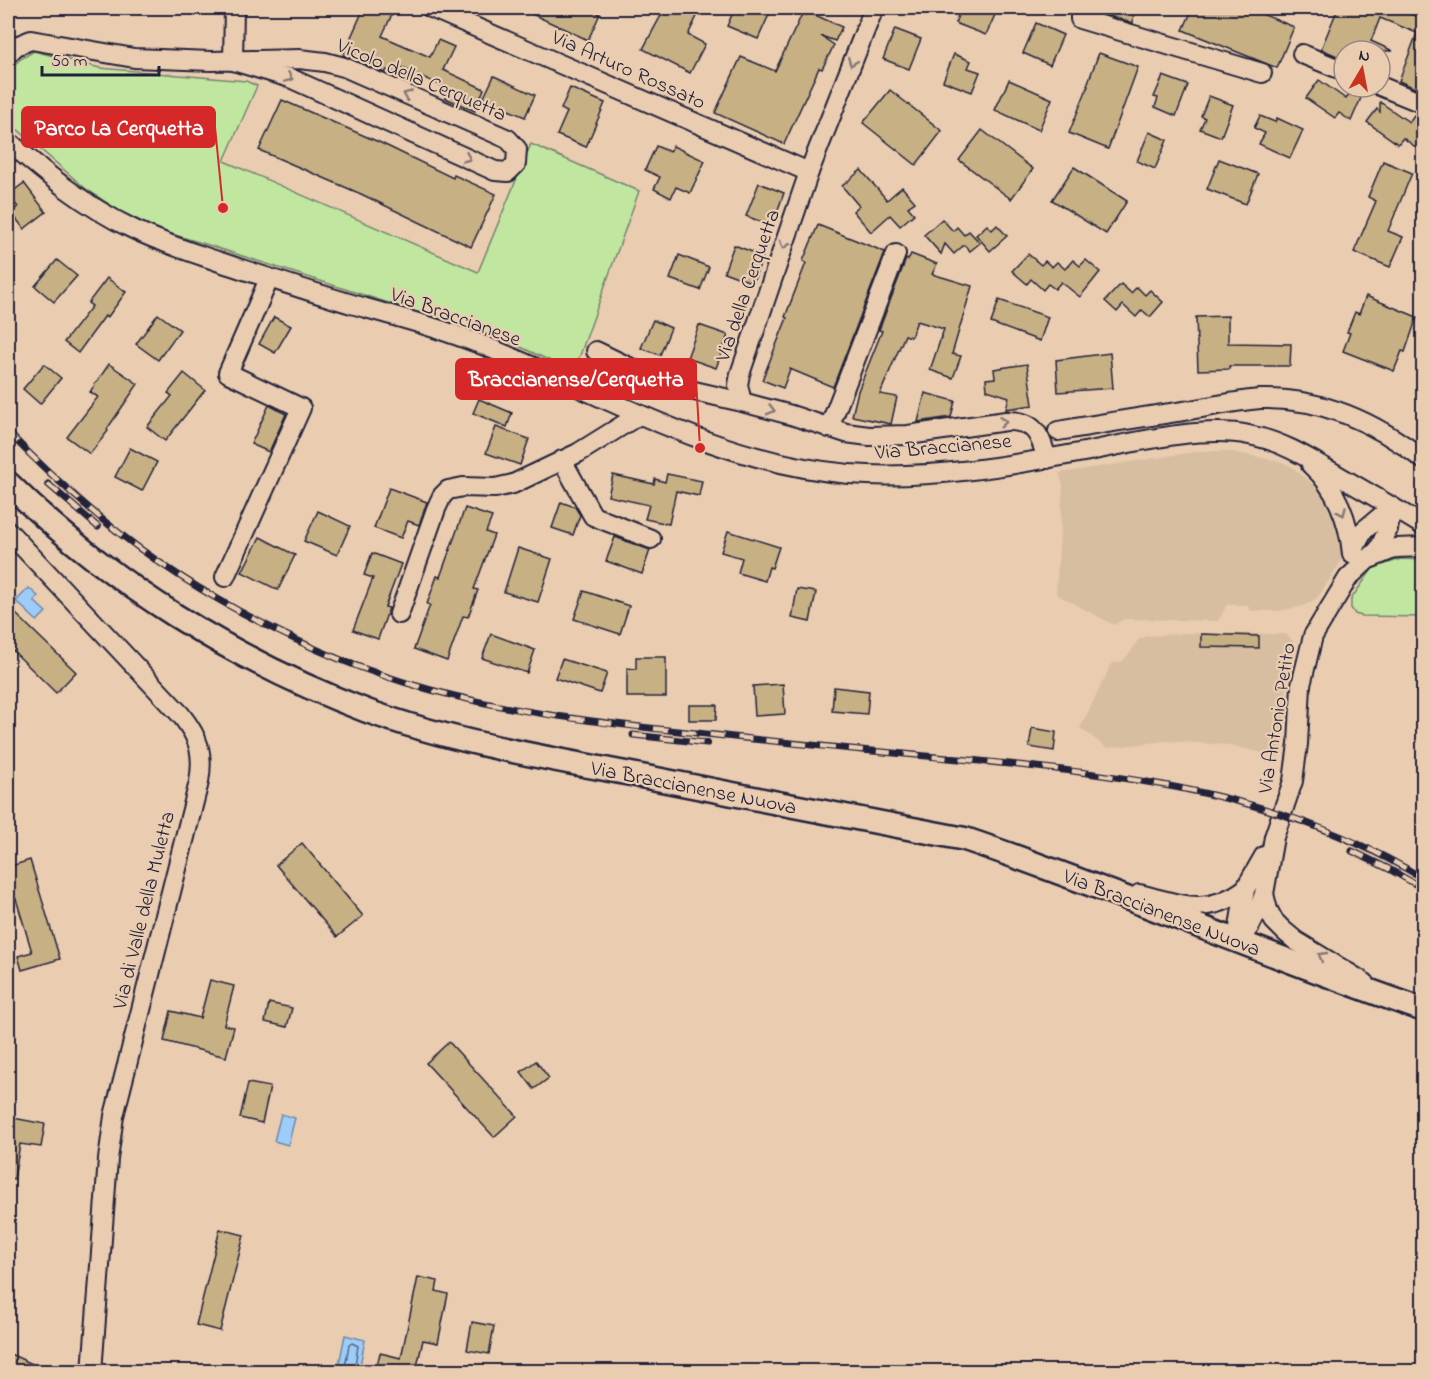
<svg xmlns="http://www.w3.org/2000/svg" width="1431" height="1379" viewBox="0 0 1431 1379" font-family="'Indie Flower',sans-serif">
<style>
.built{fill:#d8bea0}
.green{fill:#c1e6a0;stroke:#72846e;stroke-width:1.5}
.water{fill:#9dccf8;stroke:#6c88ac;stroke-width:1.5}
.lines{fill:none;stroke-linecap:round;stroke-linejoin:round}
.shore{stroke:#536687;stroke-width:1.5}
.building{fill:#c7b084;stroke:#22223b;stroke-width:1.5}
.minor-casing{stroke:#22223b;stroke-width:22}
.major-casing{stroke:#22223b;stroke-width:27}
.minor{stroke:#eacdb1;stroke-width:18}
.major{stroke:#eacdb1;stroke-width:22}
.rail-casing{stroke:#22223b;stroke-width:7}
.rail{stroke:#eacdb1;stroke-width:4.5;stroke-dasharray:14;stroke-linecap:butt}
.oneway{stroke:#867876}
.labels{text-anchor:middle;stroke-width:4.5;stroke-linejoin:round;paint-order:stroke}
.street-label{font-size:21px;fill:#22223b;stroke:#eacdb1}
.leader{fill:none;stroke:#d62828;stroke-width:2}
.callout-dot{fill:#d62828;stroke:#eacdb1;stroke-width:2}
.callout{fill:#d62828;stroke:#d62828;stroke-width:2}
.callout-label{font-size:22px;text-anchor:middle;font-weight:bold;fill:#fff}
</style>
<rect width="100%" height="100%" fill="#eacdb1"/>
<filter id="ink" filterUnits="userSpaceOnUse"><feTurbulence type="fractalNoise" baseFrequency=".0167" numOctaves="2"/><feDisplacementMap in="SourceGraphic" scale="12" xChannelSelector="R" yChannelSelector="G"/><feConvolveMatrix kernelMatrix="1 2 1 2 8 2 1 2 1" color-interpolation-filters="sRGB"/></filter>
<g filter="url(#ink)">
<g class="built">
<path d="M1200 451H1227L1279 461 1291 466 1321 491 1336 508 1346 539 1342 560 1318 597 1304 606 1280 611H1251L1247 605H1227L1218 621 1125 619 1114 625 1056 594 1063 485 1059 473Z"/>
<path d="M1187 633 1286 634 1293 641 1295 650 1288 664 1283 741 1279 757 1229 745 1166 741 1107 748 1080 728 1111 665 1114 663 1122 661 1130 653 1138 640 1147 636Z"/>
</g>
<g class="green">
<path d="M34 51 100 68 246 81 257 86 224 161 478 272 531 144 639 191 574 372 510 342 202 243 140 225 85 188 9 122 8 116V73L19 60Z"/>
<path d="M1401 559 1423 560V617L1362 616 1355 614 1351 608V599L1373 568Z"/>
</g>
<g class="water">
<path d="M29 588 38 596 34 601 46 612 37 621 16 601Z"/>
<path d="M281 1114 295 1118 288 1145 274 1141Z"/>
<path d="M345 1335 365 1340 359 1371 338 1369Z"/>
</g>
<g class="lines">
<path class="shore" d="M344 1372 349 1345 352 1343 358 1346 354 1372"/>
</g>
<g class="building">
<path d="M364 8H395L382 36 430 57 438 40 454 47 443 70 484 89 475 111 445 98 449 89 402 68 399 75 387 70 385 73 343 55Z"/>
<path d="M519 8H586L600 14 588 40Z"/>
<path d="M665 8H701L688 35 705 44 690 73 643 49Z"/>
<path d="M735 8H772L758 39 727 26Z"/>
<path d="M961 8H998L986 35 955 23Z"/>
<path d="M1107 8H1134L1133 23 1106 15Z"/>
<path d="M1193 8H1247L1294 27 1277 68 1183 30Z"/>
<path d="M1338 8H1395L1424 19V92L1399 81 1417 33 1380 18 1371 41 1393 51H1344V59L1321 49Z"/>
<path d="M804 10 842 27 835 41 821 36 834 45 822 69 819 68 784 144 715 113 741 57 775 71Z"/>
<path d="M1036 23 1063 35 1050 65 1023 53Z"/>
<path d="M895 29 921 39 909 69 883 59Z"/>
<path d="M1099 53 1138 67 1108 149 1069 133 1088 86 1087 85Z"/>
<path d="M954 54 971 61 968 68 980 72 972 92 943 81Z"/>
<path d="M494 76 535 95 525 117 483 99Z"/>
<path d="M1163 76 1188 85 1176 116 1155 107 1158 98 1154 97Z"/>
<path d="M1009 80 1052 99 1039 130 995 110Z"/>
<path d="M1319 80 1346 99 1351 91 1361 98 1351 121 1339 113 1335 118 1306 98Z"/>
<path d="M570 88 605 103 586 147 557 135 567 112 561 109Z"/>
<path d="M890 90 942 131 916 165 863 123Z"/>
<path d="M1209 96 1233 105 1221 137 1200 129 1205 118 1201 116Z"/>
<path d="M282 100 381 143 453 178 454 175 496 194 471 247 361 194 259 150Z"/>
<path d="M1380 102 1409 122 1414 115 1424 122V153L1403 138 1398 144 1367 122 1377 109 1380 112Z"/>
<path d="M1260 116 1275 122 1277 118 1303 130 1290 158 1259 144 1265 133 1254 128Z"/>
<path d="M982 130 1033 169 1011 199 959 160Z"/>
<path d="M1149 132 1167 140 1155 169 1137 161Z"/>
<path d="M656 146 670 152 673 146 705 161 690 193 676 187 671 198 654 189 660 177 645 170Z"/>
<path d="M1219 159 1258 174 1246 204 1207 189Z"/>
<path d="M1383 161 1412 173 1388 231 1403 237 1390 267 1354 252 1376 201 1368 197Z"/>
<path d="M1074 167 1127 201 1106 234 1052 200Z"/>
<path d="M861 170 887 200 902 187 915 202 908 207 914 214 900 226 890 215 871 232 853 211 859 206 842 186Z"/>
<path d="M24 183 46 212 24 229 11 212 18 207 8 195Z"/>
<path d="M759 183 784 193 772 226 746 216Z"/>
<path d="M942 219 953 231 957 227 964 235 969 231 980 243 970 251 964 245 954 254 945 244 941 254 924 235Z"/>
<path d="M818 225 885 252 833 387 790 369 783 388 762 380 787 318 785 317 806 263 803 261Z"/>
<path d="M987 225 992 230 997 225 1007 236 990 251 976 235Z"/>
<path d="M734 245 763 256 753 283 724 272Z"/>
<path d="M911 254 937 264 932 274 972 286 952 354 961 356 953 378 930 370 944 329 917 321 911 337 905 335 880 394 897 397 891 424 852 416 858 391 882 331 879 330 906 259 908 260Z"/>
<path d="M1028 254 1041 265 1045 261 1052 267 1057 262 1065 269 1073 260 1080 266 1086 260 1100 272 1080 297 1061 282 1055 289 1048 284 1043 290 1031 279 1027 284 1012 271Z"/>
<path d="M679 255 709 267 700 290 670 279Z"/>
<path d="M57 260 77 276 54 302 35 286Z"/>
<path d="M107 278 126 292 107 318 105 316 78 353 64 342 92 306 88 303Z"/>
<path d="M1121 284 1131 293 1137 287 1145 295 1150 290 1163 302 1150 317 1142 310 1136 317 1123 305 1117 312 1105 301Z"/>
<path d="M1366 296 1417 317 1405 352 1402 351 1394 371 1343 351 1350 333 1347 332 1355 312 1359 314Z"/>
<path d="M999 300 1048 317 1040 341 991 323Z"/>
<path d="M158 314 180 330 158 360 136 344Z"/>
<path d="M1228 316V343L1291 344 1290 366H1229V369L1198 370 1196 317Z"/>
<path d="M274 317 291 326 275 353 259 344Z"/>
<path d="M653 320 671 328 660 355 641 348Z"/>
<path d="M699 325 728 335 716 368 687 358Z"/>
<path d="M1110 353 1113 388 1058 392 1056 360Z"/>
<path d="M44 364 61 378 40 404 23 389Z"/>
<path d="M109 364 138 384 107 429 108 431 90 454 67 437 98 397 90 392Z"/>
<path d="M1027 364 1033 405 1006 409 1009 397 987 390 986 379 995 378 994 369Z"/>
<path d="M184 373 205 390 165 441 147 427 172 396 168 393Z"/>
<path d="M925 393 955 401 951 417 918 422Z"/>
<path d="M479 399 512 413 507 427 473 413Z"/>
<path d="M269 405 286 414 269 452 251 444Z"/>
<path d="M496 427 529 439 520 465 486 453Z"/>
<path d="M130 448 157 462 142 491 115 477Z"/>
<path d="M667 474 702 481 699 496 676 491 669 524 645 519 649 505 608 496 613 475 654 484 655 479 665 482Z"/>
<path d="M389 488 427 502 419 525 408 521 401 538 374 528Z"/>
<path d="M561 502 575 507 580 515 573 535 552 528Z"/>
<path d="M465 508 492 517 486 532 494 535 474 589 478 590 468 617 463 616 447 661 414 649 430 605 427 604 437 576 440 577Z"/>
<path d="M318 511 350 526 337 555 304 541Z"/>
<path d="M728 531 779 547 772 568 769 567 765 581 738 573 742 558 721 552Z"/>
<path d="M260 537 295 555 278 590 242 572Z"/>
<path d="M615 537 650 550 642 574 606 561Z"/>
<path d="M518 548 552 559 538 602 504 592Z"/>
<path d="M372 553 401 564 385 607 389 608 378 639 353 630 373 578 364 575Z"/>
<path d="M797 589 816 592 810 622 792 618Z"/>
<path d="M584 591 629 606 620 634 574 619Z"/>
<path d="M16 614 76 672 56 693 8 646V623Z"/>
<path d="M491 634 535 650 527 673 482 658Z"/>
<path d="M1201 634 1259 636V648L1201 647Z"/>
<path d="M636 657H666V697H627V668L636 669Z"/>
<path d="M562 659 607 673 600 693 555 678Z"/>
<path d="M783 684 785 714 755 716 753 686Z"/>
<path d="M834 687 869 691 867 714 832 711Z"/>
<path d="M689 705H717L716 720H689Z"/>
<path d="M1032 728 1056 732 1054 751 1029 747Z"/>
<path d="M302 843 363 916 337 937 276 865Z"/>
<path d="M30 860 60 959 22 970 18 956 32 952 16 899 8 901V867Z"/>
<path d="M210 980 234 986 224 1025 234 1027 226 1057 164 1041 171 1011 200 1018Z"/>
<path d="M269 1003 292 1008 287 1027 265 1022Z"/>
<path d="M449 1042 517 1116 494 1137 426 1063Z"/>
<path d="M536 1061 549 1078 534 1089 521 1072Z"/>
<path d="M248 1083 270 1087 262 1123 240 1118Z"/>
<path d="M8 1117 45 1124 41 1147 20 1144 14 1179 8 1178Z"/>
<path d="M220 1229 244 1235 220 1331 196 1325Z"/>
<path d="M418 1277 438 1281 436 1291 448 1294 438 1343 423 1340 416 1371 376 1370 380 1353 401 1358Z"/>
<path d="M472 1322 494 1326 489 1354 467 1350Z"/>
<path d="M8 1353 48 1371H8Z"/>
</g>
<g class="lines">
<g class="minor-casing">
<g id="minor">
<path d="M431 8 809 172"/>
<path d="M874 8 809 172 740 374 738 385 742 402 791 415 846 433 869 436 908 435 1006 421C1035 420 1040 435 1047 459"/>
<path d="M1080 8V19L1262 73"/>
<path d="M8 54 16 46 31 40 134 58 211 61 299 59 325 62 344 67 508 139 517 149 516 164 508 172 495 171 290 78 233 61"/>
<path d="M1302 54 1344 71"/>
<path d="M233 61 234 8"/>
<path d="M1380 86 1424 104"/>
<path d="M8 141C46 174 85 206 131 228 159 242 188 251 217 261 263 276 308 291 355 305 398 317 443 329 485 346 604 395 719 463 849 474 927 480 1008 466 1084 452 1131 443 1202 425 1249 435 1282 441 1310 459 1339 476 1367 492 1396 509 1424 526"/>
<path d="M596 351 652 378 690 390 742 402"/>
<path d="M829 428 896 254"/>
<path d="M1058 431C1100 424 1142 417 1184 411 1209 407 1235 401 1260 399 1322 397 1377 423 1424 460"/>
<path d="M562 460 593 516 651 539"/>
<path d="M1311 465C1336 487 1349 521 1352 554"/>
<path d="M8 531 181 715C199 738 204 753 199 782L114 1116 108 1159 92 1372"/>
<path d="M1353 552 1363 531 1392 507"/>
<path d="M1372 558 1396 548 1424 547"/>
<path d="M225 577 301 408 228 373 269 279"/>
<path d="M399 614 436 509 442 496 448 490 463 487 495 488 513 484 578 453 639 415"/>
<path d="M1139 894C1181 904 1206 917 1245 889"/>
<path d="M1264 894 1268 910 1274 921 1284 931 1296 941 1365 983"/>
<path d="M1237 940 1245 889 1264 856"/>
<path d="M1237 942 1250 926 1259 908 1264 894 1274 837 1293 781 1298 744 1301 685 1313 636 1348 578 1379 549 1388 529 1392 507"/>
</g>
</g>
<g class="major-casing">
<path id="major" d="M8 483C109 583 235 661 367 711 453 742 542 757 631 774 742 796 854 818 965 839 1119 891 1269 957 1424 1010"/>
</g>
<use href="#minor" class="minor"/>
<use href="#major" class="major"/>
<g class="rail-casing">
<g id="rail">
<path d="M8 432C38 463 70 492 103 520 167 573 242 616 318 650 438 704 568 720 697 733 788 743 879 752 970 760 1131 776 1283 793 1424 879"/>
<path d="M48 484 98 527"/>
<path d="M633 735 707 743"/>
<path d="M1352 851 1389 869 1424 889"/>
</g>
</g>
<use href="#rail" class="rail"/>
</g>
<defs><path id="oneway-chevron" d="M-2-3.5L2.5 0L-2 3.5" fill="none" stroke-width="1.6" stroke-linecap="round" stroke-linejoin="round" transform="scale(1.5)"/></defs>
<g class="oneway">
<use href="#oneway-chevron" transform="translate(852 62) rotate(111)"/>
<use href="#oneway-chevron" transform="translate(289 78) rotate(23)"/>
<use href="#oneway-chevron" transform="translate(407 95) rotate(-156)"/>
<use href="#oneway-chevron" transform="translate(467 158) rotate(24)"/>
<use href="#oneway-chevron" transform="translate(784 245) rotate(109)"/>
<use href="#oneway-chevron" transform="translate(771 410) rotate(15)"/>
<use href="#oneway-chevron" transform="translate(1003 422) rotate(-6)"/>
<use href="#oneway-chevron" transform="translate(1342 512) rotate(66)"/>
<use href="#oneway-chevron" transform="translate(1322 956) rotate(-150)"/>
</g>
</g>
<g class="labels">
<g class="street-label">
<text transform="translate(629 69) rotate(24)" y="7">Via Arturo Rossato</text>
<text transform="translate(422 79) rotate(23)" y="7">Vicolo della Cerquetta</text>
<text transform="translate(747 285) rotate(-71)" y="7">Via della Cerquetta</text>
<text transform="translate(456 316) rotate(20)" y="7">Via Braccianese</text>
<text transform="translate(943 446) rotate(-5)" y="7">Via Braccianese</text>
<text transform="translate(1276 718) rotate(-81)" y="7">Via Antonio Petito</text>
<text transform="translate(694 787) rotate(11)" y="7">Via Braccianense Nuova</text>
<text transform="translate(143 910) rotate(-76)" y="7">Via di Valle della Muletta</text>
<text transform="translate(1162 912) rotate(21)" y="7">Via Braccianense Nuova</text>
</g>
</g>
<path class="leader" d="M223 208L215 127M700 448L696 379"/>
<g class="callout-dot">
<circle cx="223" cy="208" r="6"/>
<circle cx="700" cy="448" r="6"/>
</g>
<g class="callout">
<rect x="22" y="107" width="193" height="40" rx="6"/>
<rect x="456" y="359" width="240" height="40" rx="6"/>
</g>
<g class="callout-label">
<text x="119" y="135">Parco La Cerquetta</text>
<text x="576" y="386">Braccianense/Cerquetta</text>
</g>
<rect width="1431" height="1379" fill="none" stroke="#eacdb1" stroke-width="30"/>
<rect x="15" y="15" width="1401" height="1349" fill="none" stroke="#22223b" stroke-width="2" filter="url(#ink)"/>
<g transform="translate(1362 69) rotate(10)"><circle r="28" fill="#eacdb1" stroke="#9a8982" stroke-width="1.5"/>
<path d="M0-4.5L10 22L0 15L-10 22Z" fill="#c8321e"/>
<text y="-9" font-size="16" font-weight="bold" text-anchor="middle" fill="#22223b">N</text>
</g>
<path d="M42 66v9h117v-9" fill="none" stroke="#22223b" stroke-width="3"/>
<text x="51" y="66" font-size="18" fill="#22223b" stroke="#eacdb1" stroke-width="4.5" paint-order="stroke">50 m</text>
</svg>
